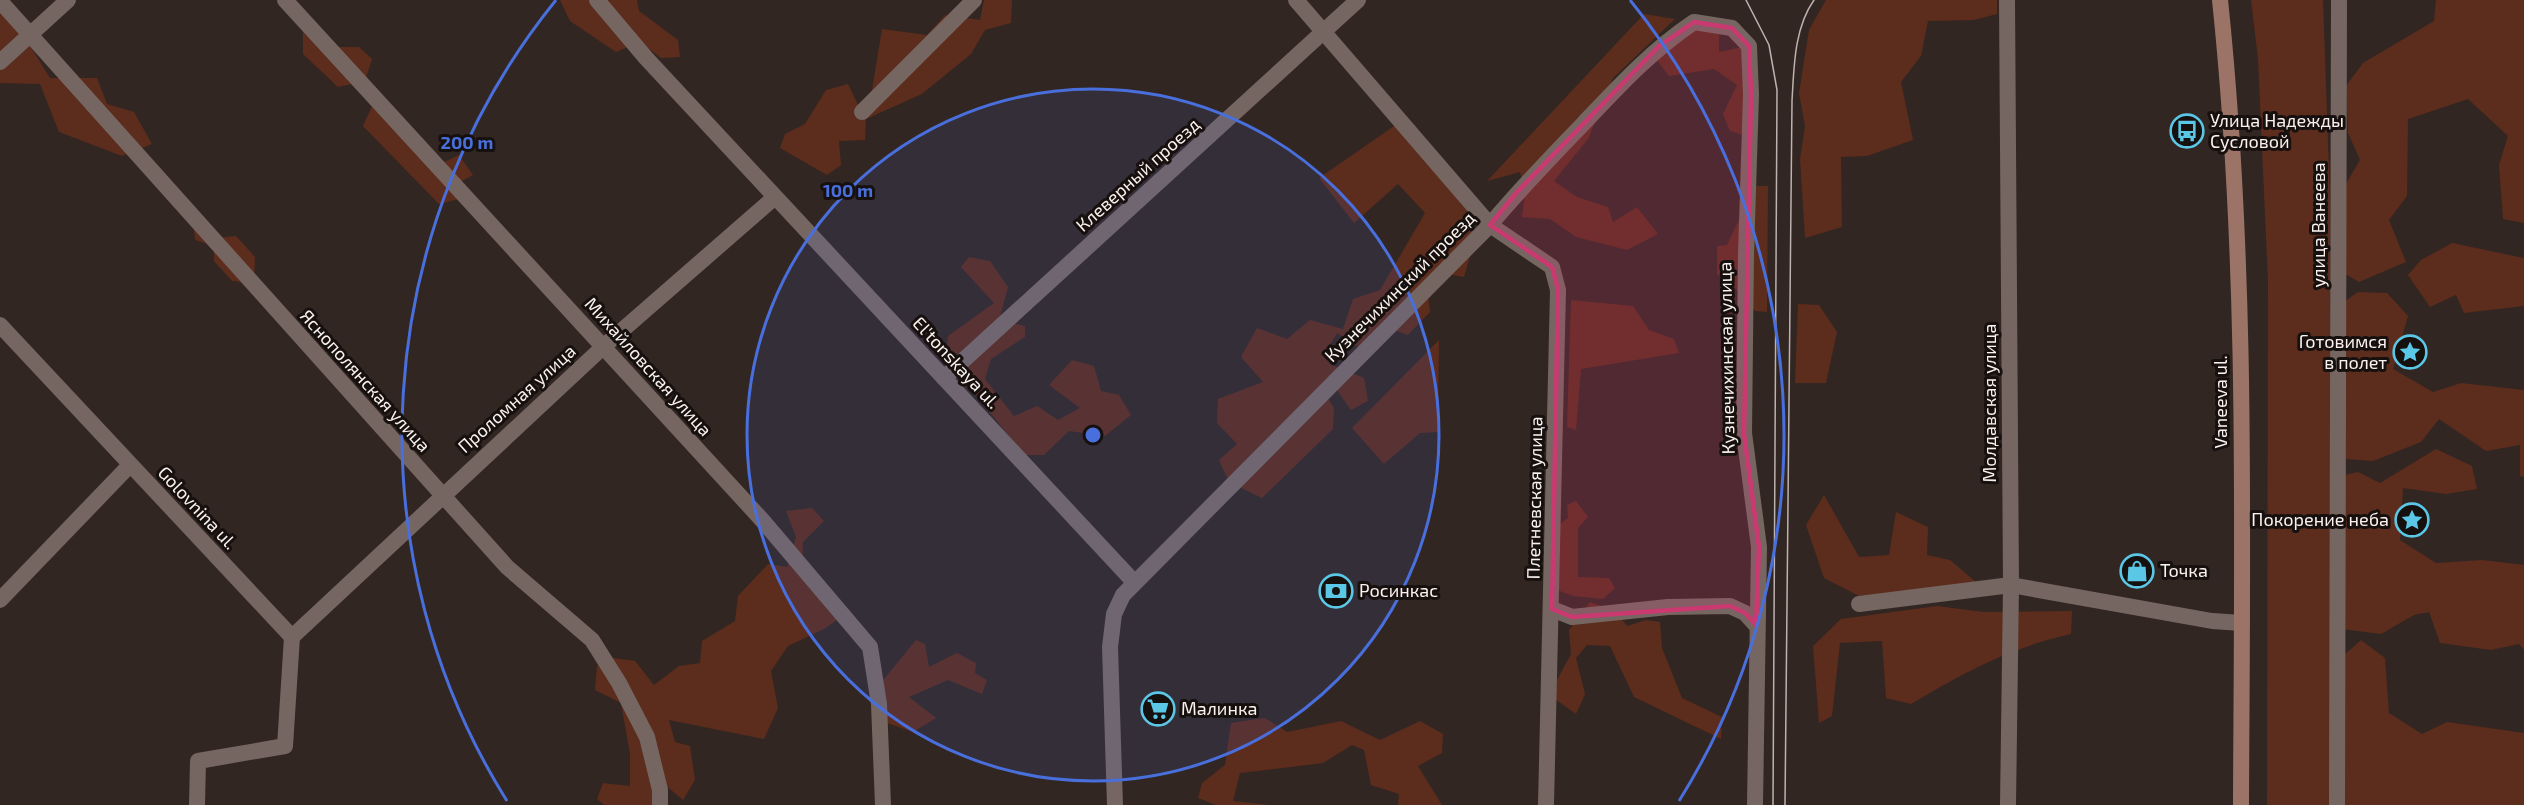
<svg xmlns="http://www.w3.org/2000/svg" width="2524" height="805" viewBox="0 0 2524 805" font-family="'Exo 2',sans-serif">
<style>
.green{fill:#5c2c1d}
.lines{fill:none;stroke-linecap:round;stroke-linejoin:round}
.minor{stroke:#756662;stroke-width:16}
.tertiary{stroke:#756662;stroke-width:16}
.secondary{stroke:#9c7467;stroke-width:16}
.tram{stroke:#bcb2af;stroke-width:1.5}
.marked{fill:#cb3971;fill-opacity:0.2;stroke:#cb3971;stroke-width:4.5;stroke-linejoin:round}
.ring{fill:none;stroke:#496fdd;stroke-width:3}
.labels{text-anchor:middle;stroke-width:6;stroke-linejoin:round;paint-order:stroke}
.poi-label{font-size:18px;fill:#fbf2ef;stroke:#16100e;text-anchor:start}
.street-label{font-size:18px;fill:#fbf2ef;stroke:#16100e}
.centre{fill:#496fdd;stroke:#16100e;stroke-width:3}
.ring-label{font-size:18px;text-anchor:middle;font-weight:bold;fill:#496fdd;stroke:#16100e;stroke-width:6;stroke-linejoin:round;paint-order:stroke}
</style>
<rect width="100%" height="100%" fill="#322622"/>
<g class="green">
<path d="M560 0H637L639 11 678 40 680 57 661 58 640 42 616 52 570 21Z"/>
<path d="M984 0H1012L1011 23 985 30 971 54 922 94 866 119 865 140 839 141 841 165 827 175 780 148 785 134 805 124 826 90 848 84 859 107 871 96 882 29 927 35 945 15 980 20Z"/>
<path d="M1826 0H1997V14L1974 20 1928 21 1921 56 1901 82 1913 140 1867 156 1841 157 1842 227 1805 238 1800 159 1805 126 1799 93 1809 30Z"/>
<path d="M2251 0H2323L2330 199V478L2358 472 2380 483 2436 449 2472 466 2477 489 2446 494 2403 488 2400 540 2436 563 2482 560 2524 565V650L2519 644 2491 650 2440 643 2429 612 2414 615 2381 634 2342 629 2329 805H2267L2268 281 2258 59Z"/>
<path d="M2436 0H2524V223L2503 219 2499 165 2508 136 2468 99 2408 119 2407 196 2389 220 2406 262 2359 282 2335 268V202L2360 160 2348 133 2346 86 2363 63 2434 21Z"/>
<path d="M0 10 17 25 50 78H97L107 104 134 112 152 144 122 156 59 132 40 84 0 83Z"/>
<path d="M1644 14 1675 19 1613 78 1588 139 1554 181 1577 197 1608 207 1613 222 1637 207 1658 234 1627 250 1576 237 1550 219 1522 217 1525 192 1520 172 1487 181Z"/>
<path d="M1719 22V52L1752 45 1746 136 1730 131 1723 114 1737 85 1714 69 1669 76 1656 59 1686 29Z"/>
<path d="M303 29 335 47H359L372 59 365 81 338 87 303 54Z"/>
<path d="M373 104 442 163 459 155 473 175 460 182 459 199 439 204 363 126Z"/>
<path d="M1397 124 1473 213 1471 253 1464 277 1436 272 1427 285 1430 312 1408 335 1385 327 1362 349 1337 333 1326 352 1330 364 1364 378 1368 401 1351 410 1329 379 1322 388 1334 408 1333 429 1262 498 1229 482 1219 460 1237 444 1217 423 1218 399 1263 382 1241 357 1257 328 1287 339 1310 320 1343 329 1353 299 1380 290 1425 213 1398 184 1354 223 1319 178Z"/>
<path d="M1755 186H1768L1767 312 1755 311 1726 277 1717 275V246L1727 245Z"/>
<path d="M193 220 216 238 236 236 255 257 254 283 232 281 214 261V246L195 240Z"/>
<path d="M2452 243 2524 258V306L2464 313 2456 295 2430 307 2408 275 2421 260Z"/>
<path d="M969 257 990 261 1008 287 999 320 1025 326V337L991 359 985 379 1014 416 1037 406 1058 420 1080 408 1049 385 1072 360 1094 366 1101 391 1119 395 1131 415 1105 436 1069 431 1044 455H1024L961 376 964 355 947 351 948 336 994 303 961 267Z"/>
<path d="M2358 292 2387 293 2408 316 2393 369 2433 392 2461 383 2524 390V477L2520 476V445L2486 451 2439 419 2421 442 2373 461 2346 459 2341 304Z"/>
<path d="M1571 300 1633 306 1649 330 1674 339 1679 353 1581 369 1576 430 1567 427Z"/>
<path d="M1798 304 1819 305 1837 332 1826 383H1795Z"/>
<path d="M1439 340 1438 432 1420 433 1384 464 1352 428Z"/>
<path d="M1824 495 1859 557 1889 555 1896 512 1928 527 1927 555 1950 560 1977 583 1859 596 1824 578 1806 525Z"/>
<path d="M1576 501 1588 517 1578 528V577L1609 578 1615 588 1603 599 1573 596 1549 587 1545 535 1568 518 1567 505Z"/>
<path d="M812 508 824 521 803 542 802 578 848 612 824 629 788 646 771 671 778 708 764 739 669 720 675 742 690 746 695 780 683 800 664 784 655 805H604L597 799 603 783 630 786V754L621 703 595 690 597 666 613 658 635 661 654 685 679 666 700 663 702 641 735 621 738 596 768 564 787 567 796 537 786 511Z"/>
<path d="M1590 602 1615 611 1627 626 1646 620 1660 622 1662 648 1682 698 1722 717 1721 739 1634 697 1610 646 1587 645 1576 658 1585 694 1576 714 1555 699 1557 680 1571 654 1569 630Z"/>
<path d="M1937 606 1984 612 2072 611 2071 634C2009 648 1965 672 1911 704L1886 698 1882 641 1840 643 1832 716 1819 723 1813 646 1841 619Z"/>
<path d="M916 640 925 644 929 667 957 653 976 663 975 673 987 680 982 694 948 680 909 697 936 718 913 732 887 723 880 684Z"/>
<path d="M2361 640 2385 658 2389 713 2422 734 2447 722 2524 733V805H2340L2342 657Z"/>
<path d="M1265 718 1287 732 1341 721 1380 740 1420 721 1443 734 1442 753 1418 766 1442 805H1398L1399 794 1371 785 1364 750 1352 745 1323 763 1240 773 1233 801 1269 805H1216L1198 798 1202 783 1225 765 1231 723Z"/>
</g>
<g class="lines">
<g class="minor">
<path d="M285 0 763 521 870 647 879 704 883 805"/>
<path d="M597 0 646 58 1134 582"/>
<path d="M1296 0 1490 225 1552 267 1558 290 1546 805"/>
<path d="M2007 0 2011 585 2008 805"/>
<path d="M0 1 507 567 592 640 619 683 647 737 660 790V805"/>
<path d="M862 112 974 0"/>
<path d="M0 325 292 637 285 746 198 761 197 805"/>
<path d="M944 378 1358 0"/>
<path d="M0 600 130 465"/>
<path d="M1859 604 2011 585 2212 621 2242 623"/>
<path d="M1552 609 1572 617 1668 607 1730 606 1745 613 1756 625"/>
<path d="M292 637 603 347 775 197"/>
<path d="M1115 805 1110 647 1114 614 1123 595 1490 225C1519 190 1551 157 1583 124 1619 86 1651 51 1694 22L1732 28 1749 46 1751 95 1746 254 1744 433 1759 547 1755 805"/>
<path d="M2337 805 2339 0"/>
</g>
<path class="tertiary" d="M0 62 68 0"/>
<path class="secondary" d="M2220 0C2248 267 2242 537 2241 805"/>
<g class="tram">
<path d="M1746 0 1769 45 1777 90 1773 805"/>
<path d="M1785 805 1792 101C1794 68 1794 28 1814 0"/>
</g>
</g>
<path class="marked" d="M1694 22 1732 28 1749 46 1751 95 1744 433 1759 547 1756 625 1745 613 1730 606 1572 617 1552 609 1558 290 1552 267 1490 225 1516 193 1659 46Z"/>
<circle cx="1093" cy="435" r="346" fill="#496fdd" fill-opacity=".12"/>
<g class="ring">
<circle cx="1093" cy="435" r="346"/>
<path d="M507 801A691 691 0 0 1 556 0M1630 0A691 691 0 0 1 1679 801"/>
</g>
<defs>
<g id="bus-ring" transform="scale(1.725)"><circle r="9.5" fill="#16100e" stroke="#5bc7e7" stroke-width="1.5"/><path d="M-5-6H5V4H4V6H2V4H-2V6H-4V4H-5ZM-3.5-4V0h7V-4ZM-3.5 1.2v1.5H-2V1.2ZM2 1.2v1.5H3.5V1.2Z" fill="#5bc7e7"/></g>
<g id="sight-ring" transform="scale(1.725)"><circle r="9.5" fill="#16100e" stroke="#5bc7e7" stroke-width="1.5"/><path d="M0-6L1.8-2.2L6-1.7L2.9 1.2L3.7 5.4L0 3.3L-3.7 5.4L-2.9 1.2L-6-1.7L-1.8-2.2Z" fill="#5bc7e7"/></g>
<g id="shop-ring" transform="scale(1.725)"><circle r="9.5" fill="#16100e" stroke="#5bc7e7" stroke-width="1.5"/><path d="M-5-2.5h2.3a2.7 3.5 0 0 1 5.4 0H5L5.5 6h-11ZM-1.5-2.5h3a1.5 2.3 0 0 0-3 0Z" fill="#5bc7e7"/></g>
<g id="bank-ring" transform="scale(1.725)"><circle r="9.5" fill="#16100e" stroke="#5bc7e7" stroke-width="1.5"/><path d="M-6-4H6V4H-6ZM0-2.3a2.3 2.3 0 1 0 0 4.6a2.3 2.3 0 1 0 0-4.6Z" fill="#5bc7e7"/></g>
<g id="supermarket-ring" transform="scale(1.725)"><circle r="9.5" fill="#16100e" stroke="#5bc7e7" stroke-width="1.5"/><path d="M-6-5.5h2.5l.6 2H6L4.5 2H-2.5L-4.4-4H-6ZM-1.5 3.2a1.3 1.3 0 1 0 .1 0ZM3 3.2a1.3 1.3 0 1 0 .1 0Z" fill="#5bc7e7"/></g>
</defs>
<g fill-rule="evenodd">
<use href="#bus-ring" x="2187" y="131"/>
<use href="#sight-ring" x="2410" y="352"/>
<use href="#sight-ring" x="2412" y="520"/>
<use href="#shop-ring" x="2137" y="571"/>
<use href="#bank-ring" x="1336" y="591"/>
<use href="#supermarket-ring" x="1158" y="709"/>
</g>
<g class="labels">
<g class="poi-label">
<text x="2210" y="127">Улица Надежды<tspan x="2210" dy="21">Сусловой</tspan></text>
<text x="2387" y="348" text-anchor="end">Готовимся<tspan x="2387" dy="21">в полет</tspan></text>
<text x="2389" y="526" text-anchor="end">Покорение неба</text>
<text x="2160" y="577">Точка</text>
<text x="1359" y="597">Росинкас</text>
<text x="1181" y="715">Малинка</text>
</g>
<g class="street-label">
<text transform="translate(1138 175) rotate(-42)" y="6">Клеверный проезд</text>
<text transform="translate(2319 225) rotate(-90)" y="6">улица Ванеева</text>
<text transform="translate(1400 287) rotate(-45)" y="6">Кузнечихинский проезд</text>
<text transform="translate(1727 358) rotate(-91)" y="6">Кузнечихинская улица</text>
<text transform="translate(956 363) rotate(47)" y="6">El'tonskaya ul.</text>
<text transform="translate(648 367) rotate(48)" y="6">Михайловская улица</text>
<text transform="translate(365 381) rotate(48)" y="6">Яснополянская улица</text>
<text transform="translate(517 399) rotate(-42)" y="6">Проломная улица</text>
<text transform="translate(2221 402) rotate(-90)" y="6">Vaneeva ul.</text>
<text transform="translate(1990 403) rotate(-90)" y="6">Молдавская улица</text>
<text transform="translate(1535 498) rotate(-89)" y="6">Плетневская улица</text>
<text transform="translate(197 508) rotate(47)" y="6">Golovnina ul.</text>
</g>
</g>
<circle cx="1093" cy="435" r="9" class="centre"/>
<g class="ring-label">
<text x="467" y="149">200 m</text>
<text x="848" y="197">100 m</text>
</g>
</svg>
